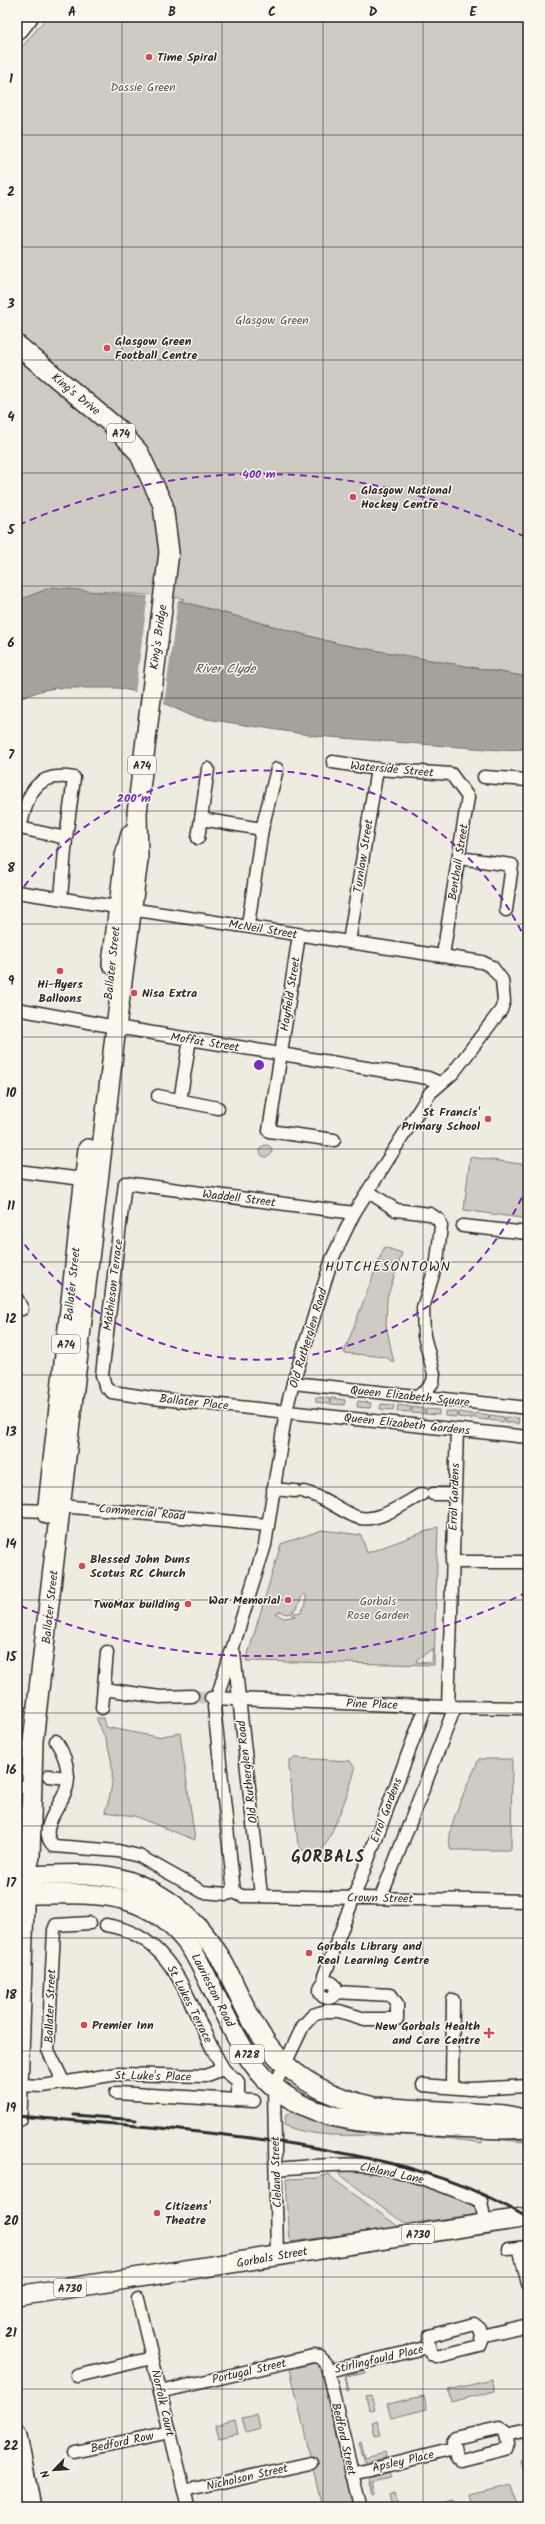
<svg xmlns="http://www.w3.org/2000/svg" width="545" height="2524" viewBox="0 0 545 2524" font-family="Kalam,sans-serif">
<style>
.green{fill:#cecbc2;stroke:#7c7b76;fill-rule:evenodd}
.water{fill:#a4a29a;stroke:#74726e}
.pier{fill:#eeebe0}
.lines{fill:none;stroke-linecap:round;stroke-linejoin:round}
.minor-tunnel{stroke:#c7c5bc;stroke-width:12;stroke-dasharray:12 6;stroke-linecap:butt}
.minor-casing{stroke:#2b2b2b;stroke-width:15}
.primary-casing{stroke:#2b2b2b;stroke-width:22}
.minor{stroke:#fbf7ec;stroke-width:12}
.primary{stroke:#fbf7ec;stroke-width:19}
.rail{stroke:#2b2b2b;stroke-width:3}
.grid{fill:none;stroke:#2b2b2b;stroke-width:1;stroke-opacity:0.55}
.ring{fill:none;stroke:#7b2cbf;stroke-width:2;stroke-dasharray:7 5}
.poi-dot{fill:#d1495b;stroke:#fbf7ec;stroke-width:1.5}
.labels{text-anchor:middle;stroke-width:3;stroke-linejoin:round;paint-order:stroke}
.shield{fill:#fbf7ec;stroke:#696865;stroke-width:1}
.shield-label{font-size:11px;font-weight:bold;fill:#2b2b2b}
.poi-label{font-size:12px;font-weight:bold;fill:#2b2b2b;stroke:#fbf7ec;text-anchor:start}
.park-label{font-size:12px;fill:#545351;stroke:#fbf7ec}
.street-label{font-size:12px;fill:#2b2b2b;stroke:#fbf7ec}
.water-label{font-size:13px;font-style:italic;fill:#555552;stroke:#fbf7ec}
.quarter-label{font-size:14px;letter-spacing:1px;fill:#2b2b2b;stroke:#fbf7ec}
.district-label{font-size:16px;font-weight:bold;letter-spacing:1px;fill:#2b2b2b;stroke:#fbf7ec}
.centre{fill:#7b2cbf;stroke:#fbf7ec;stroke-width:2}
.ring-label{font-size:12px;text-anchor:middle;font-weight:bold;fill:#7b2cbf;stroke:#fbf7ec;stroke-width:3;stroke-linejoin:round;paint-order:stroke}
.neatline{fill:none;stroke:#2b2b2b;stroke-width:1.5}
.grid-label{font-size:13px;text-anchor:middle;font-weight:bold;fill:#2b2b2b}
</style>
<rect width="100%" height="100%" fill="#eeebe0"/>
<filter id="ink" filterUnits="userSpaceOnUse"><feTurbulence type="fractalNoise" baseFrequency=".025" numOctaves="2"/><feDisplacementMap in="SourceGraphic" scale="8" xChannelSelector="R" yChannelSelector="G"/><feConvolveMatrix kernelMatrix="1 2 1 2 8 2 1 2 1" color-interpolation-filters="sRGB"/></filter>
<g filter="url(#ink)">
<g class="green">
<path d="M47 17H528V677L339 644 180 601 184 599 180 598 99 591 93 594 52 587 17 601V53Z"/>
<circle cx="266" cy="1151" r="6"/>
<path d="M470 1157 528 1165V1219L464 1210Z"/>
<path d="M384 1247 402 1253 387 1298 386 1325 394 1363 386 1357 344 1353Z"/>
<path d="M316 1397 330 1399 329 1404 316 1402Z"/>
<path d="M331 1398 345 1400 344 1405 330 1404Z"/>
<path d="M358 1401 371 1403 370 1408 357 1407Z"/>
<path d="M381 1404 394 1405 393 1410 380 1409Z"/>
<path d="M398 1405 411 1407 410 1412 397 1411Z"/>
<path d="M412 1407 424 1409V1414L412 1413Z"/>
<path d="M426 1409 439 1410V1415L425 1414Z"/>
<path d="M445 1411 457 1412V1417L445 1416Z"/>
<path d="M459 1412 472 1414V1419L458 1417Z"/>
<path d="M475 1413 489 1415 488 1420 474 1418Z"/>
<path d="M490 1415 504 1417 503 1422 489 1420Z"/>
<path d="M505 1417 519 1418 518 1424 505 1422Z"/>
<path d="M438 1527 434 1665 246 1661 281 1544 322 1530 361 1535 367 1553ZM303 1594 306 1596V1604L301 1612 296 1613 292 1611 297 1608ZM281 1611 286 1614 290 1613 296 1616 284 1618 276 1614ZM433 1649 432 1663 416 1662 417 1659Z"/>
<path d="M96 1718H103L105 1727 157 1737 180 1733 195 1840 134 1816 105 1812C118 1775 113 1753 96 1718Z"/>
<path d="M295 1758 350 1761 355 1768C355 1777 327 1850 319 1853H305L298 1844 289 1766V1760Z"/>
<path d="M479 1759H512L511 1850H451C443 1832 471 1778 479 1759Z"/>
<path d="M293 2112 326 2126 356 2132 528 2140V2147H525V2142L483 2138 482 2143C456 2139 430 2136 403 2135 368 2134 315 2140 284 2125L286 2115Z"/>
<path d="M363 2168 435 2186 478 2207 479 2214 405 2224 338 2173V2171Z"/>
<path d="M328 2174 336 2181 399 2227 290 2242 286 2179 318 2178Z"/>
<path d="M315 2363 320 2367 353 2507H322L290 2369Z"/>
<path d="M365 2370 366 2373 346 2377 349 2391 347 2392 344 2376Z"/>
<path d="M492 2380 495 2391 451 2402 448 2390Z"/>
<path d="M371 2395 375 2409 369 2410 366 2396Z"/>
<path d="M424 2396 427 2409 391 2418 387 2404Z"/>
<path d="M257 2415 260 2428 246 2432 242 2418Z"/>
<path d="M235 2420 238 2434 219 2438 216 2425Z"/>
<path d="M377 2421 381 2435 375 2436 372 2422Z"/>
<path d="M361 2442 365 2457 385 2452 386 2458 365 2462 359 2443Z"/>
<path d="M528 2459V2474L524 2477 520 2460Z"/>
<path d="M389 2472 391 2478 371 2482 374 2496 372 2497 368 2478Z"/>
<path d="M512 2485 518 2507H474L471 2495Z"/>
<path d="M395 2494 398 2507H392L389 2496Z"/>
<path d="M454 2500 456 2507H424Z"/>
</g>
<path class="water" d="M52 587 180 601 339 644 528 677V749L500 750 316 736 194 717 141 693 118 688H55L40 691 17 700V601Z"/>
<path class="pier" d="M148 595 178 599 164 705 135 693Z"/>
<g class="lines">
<path class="minor-tunnel" d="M192 1696 211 1698"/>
<g class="minor-casing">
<g id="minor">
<path d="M333 762 377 769 451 774 468 797 443 955"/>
<path d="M208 769 201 819 262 829"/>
<path d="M484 777 528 780"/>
<path d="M198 838 201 819"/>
<path d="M459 858 512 865 506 910"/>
<path d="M17 892 482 962 492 967 502 980 504 1001 501 1010 453 1073 430 1093 354 1213 332 1259 293 1383 286 1411 265 1545 214 1707 234 1892"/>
<path d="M61 898 66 838 20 828C28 795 34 771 74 778L66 838"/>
<path d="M248 925 262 829 277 769"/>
<path d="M299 935 269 1131 334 1140"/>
<path d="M349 942 377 769"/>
<path d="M17 1009 116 1027 428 1078 440 1083"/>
<path d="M158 1096 218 1108"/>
<path d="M180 1101 190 1039"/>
<path d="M17 1171 91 1180"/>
<path d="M369 1192 396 1210 430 1214 439 1220 441 1226 437 1261 423 1308 424 1336 434 1374 433 1382 425 1392 416 1396"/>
<path d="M354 1213 125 1183 102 1375 105 1386 112 1392 152 1398 528 1437"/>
<path d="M463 1226 528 1233"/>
<path d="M17 1299 22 1309"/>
<path d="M293 1383 528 1408"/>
<path d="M273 1489 295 1491"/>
<path d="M304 1492C323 1496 336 1508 354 1516 374 1526 405 1503 422 1494"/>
<path d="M433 1494H454"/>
<path d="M17 1510 47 1511 61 1506 267 1525"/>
<path d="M452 1562H528"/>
<path d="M234 1653 261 1895"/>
<path d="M104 1689 160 1697 192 1696"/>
<path d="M211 1698 448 1707 528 1708"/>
<path d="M448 1707 457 1430"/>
<path d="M102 1708 107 1652"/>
<path d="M56 1741C65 1755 70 1770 67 1786 64 1804 35 1829 54 1846L118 1851 139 1856 203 1892 227 1894 234 1892"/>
<path d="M49 1776 68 1778"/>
<path d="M17 1787H32"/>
<path d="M234 1892 242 1896 528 1901"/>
<path d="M381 1897 455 1707"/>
<path d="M106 1925C181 1937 189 2014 223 2068 226 2074 234 2076 238 2082V2100"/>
<path d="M325 1982 324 1976 426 1706"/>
<circle cx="328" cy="1990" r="8"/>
<path d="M64 2083 48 2050 54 1930 56 1925 90 1923"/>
<path d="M19 2085 43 2086 117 2074 205 2076 223 2069"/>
<path d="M423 2085 470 2089 528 2086"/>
<path d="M452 2087 453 2000"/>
<path d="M116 2093 254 2101"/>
<path d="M276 2169C305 2167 335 2163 364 2165 404 2169 444 2186 481 2201L485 2223"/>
<path d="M519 2248 528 2284"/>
<path d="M508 2249 528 2247"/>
<path d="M277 2256 274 2087 303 2026 313 2015 325 2011H339L365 2019H397V2004L391 1995 335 1992"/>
<path d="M138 2299 188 2507"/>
<path d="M474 2324 479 2328 482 2341 480 2346 436 2357 431 2354 428 2341 429 2336Z"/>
<path d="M481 2336 528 2325"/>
<path d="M328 2371 429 2347"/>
<path d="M77 2376 152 2358"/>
<path d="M160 2392 313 2356 320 2357 326 2363 360 2507"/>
<path d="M499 2428 504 2431 507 2444 505 2449 461 2460 456 2457 453 2442 455 2438Z"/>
<path d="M505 2435 528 2430"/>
<path d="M74 2452 170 2432"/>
<path d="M352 2474 454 2449"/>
<path d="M184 2491 311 2463"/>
</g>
</g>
<g class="primary-casing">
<g id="primary">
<path d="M17 31 28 17"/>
<path d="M17 345 119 430 139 453 163 505 169 552 137 813 138 860 116 1027 33 1741 30 1857 25 1876 17 2117"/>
<path d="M112 964 125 856 131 834"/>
<path d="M47 1514 88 1149"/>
<path d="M17 1876C53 1876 94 1870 128 1881 173 1896 208 1930 228 1972 242 2001 255 2032 277 2056 302 2084 337 2099 374 2107L505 2115 528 2120"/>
<path d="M17 1894C87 1895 145 1883 191 1948 213 1985 227 2026 251 2061 290 2118 353 2123 416 2125 446 2127 475 2128 504 2129L528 2128"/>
<path d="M17 2296 528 2217"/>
<path d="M17 2436 31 2507"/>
</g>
</g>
<use href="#minor" class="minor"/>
<use href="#primary" class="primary"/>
<g class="rail">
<path d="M74 2115 136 2120"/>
<path d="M17 2116C111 2124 206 2130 299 2145 380 2159 457 2175 528 2218"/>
</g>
</g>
</g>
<path class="grid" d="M122 17V2507M222 17V2507M323 17V2507M423 17V2507M17 135H528M17 247H528M17 360H528M17 473H528M17 586H528M17 698H528M17 811H528M17 924H528M17 1037H528M17 1149H528M17 1262H528M17 1375H528M17 1487H528M17 1600H528M17 1713H528M17 1826H528M17 1938H528M17 2051H528M17 2164H528M17 2277H528M17 2389H528"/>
<g class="ring">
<path d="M527 1187A295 295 0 0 1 17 1234M17 896A295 295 0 0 1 527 943"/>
<path d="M527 1592A591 591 0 0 1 19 1605M19 525A591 591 0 0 1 527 538"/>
</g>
<g class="poi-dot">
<circle cx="149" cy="57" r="4"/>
<circle cx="107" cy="348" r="4"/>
<circle cx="353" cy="497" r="4"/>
<circle cx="60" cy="971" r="4"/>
<circle cx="134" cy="993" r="4"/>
<circle cx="488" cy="1119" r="4"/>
<circle cx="82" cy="1566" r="4"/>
<circle cx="288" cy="1600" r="4"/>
<circle cx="188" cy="1604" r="4"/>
<circle cx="309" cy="1953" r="4"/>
<circle cx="84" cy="2025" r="4"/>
<path d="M487 2027h4v4h4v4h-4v4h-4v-4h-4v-4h4z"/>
<circle cx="157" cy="2213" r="4"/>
</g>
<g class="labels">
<g class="shield">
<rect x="107" y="424" width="28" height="18" rx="3"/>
<rect x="128" y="756" width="28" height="18" rx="3"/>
<rect x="52" y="1335" width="28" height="18" rx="3"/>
<rect x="230" y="2045" width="34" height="18" rx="3"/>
<rect x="402" y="2225" width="32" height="18" rx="3"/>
<rect x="54" y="2279" width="32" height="18" rx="3"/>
</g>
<g class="shield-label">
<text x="121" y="437">A74</text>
<text x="142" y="769">A74</text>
<text x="66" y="1348">A74</text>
<text x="247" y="2058">A728</text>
<text x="418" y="2238">A730</text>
<text x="70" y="2292">A730</text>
</g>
<g class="poi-label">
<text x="157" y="61">Time Spiral</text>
<text x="115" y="345">Glasgow Green<tspan x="115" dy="14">Football Centre</tspan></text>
<text x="361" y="494">Glasgow National<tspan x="361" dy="14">Hockey Centre</tspan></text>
<text x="60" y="988" text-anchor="middle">Hi-flyers<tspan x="60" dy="14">Balloons</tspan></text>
<text x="142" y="997">Nisa Extra</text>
<text x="480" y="1116" text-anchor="end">St Francis'<tspan x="480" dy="14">Primary School</tspan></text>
<text x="90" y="1563">Blessed John Duns<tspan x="90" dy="14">Scotus RC Church</tspan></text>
<text x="280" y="1604" text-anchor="end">War Memorial</text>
<text x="180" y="1608" text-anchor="end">TwoMax building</text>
<text x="317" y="1950">Gorbals Library and<tspan x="317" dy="14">Real Learning Centre</tspan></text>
<text x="92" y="2029">Premier Inn</text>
<text x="480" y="2030" text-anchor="end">New Gorbals Health<tspan x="480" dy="14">and Care Centre</tspan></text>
<text x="165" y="2210">Citizens'<tspan x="165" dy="14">Theatre</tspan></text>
</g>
<g class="park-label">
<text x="143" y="91">Dassie Green</text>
<text x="272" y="324">Glasgow Green</text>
<text x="378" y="1605">Gorbals<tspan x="378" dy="14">Rose Garden</tspan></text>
</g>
<g class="street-label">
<text transform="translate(76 394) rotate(39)" y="4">King's Drive</text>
<text transform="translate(158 637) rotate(-82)" y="4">King's Bridge</text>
<text transform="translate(392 769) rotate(5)" y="4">Waterside Street</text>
<text transform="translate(363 856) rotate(-81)" y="4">Turnlaw Street</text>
<text transform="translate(458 862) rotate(-81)" y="4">Benthall Street</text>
<text transform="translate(263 929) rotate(9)" y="4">McNeil Street</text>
<text transform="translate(112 963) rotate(-84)" y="4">Ballater Street</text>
<text transform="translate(290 994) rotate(-81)" y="4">Hayfield Street</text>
<text transform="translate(205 1042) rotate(9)" y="4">Moffat Street</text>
<text transform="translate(239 1198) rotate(7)" y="4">Waddell Street</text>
<text transform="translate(72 1284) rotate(-84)" y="4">Ballater Street</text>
<text transform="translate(113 1285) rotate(-83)" y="4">Mathieson Terrace</text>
<text transform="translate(308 1338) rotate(-73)" y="4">Old Rutherglen Road</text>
<text transform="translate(410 1396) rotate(6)" y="4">Queen Elizabeth Square</text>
<text transform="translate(194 1402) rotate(6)" y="4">Ballater Place</text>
<text transform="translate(407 1424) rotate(6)" y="4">Queen Elizabeth Gardens</text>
<text transform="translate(454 1497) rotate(-88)" y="4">Errol Gardens</text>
<text transform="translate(142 1512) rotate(5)" y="4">Commercial Road</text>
<text transform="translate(50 1607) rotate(-84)" y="4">Ballater Street</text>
<text transform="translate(372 1704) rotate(2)" y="4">Pine Place</text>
<text transform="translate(247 1772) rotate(-97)" y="4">Old Rutherglen Road</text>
<text transform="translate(386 1810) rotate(-69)" y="4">Errol Gardens</text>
<text transform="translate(380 1898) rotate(1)" y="4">Crown Street</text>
<text transform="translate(213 1990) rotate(63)" y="4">Laurieston Road</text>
<text transform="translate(190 2004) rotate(63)" y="4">St Lukes Terrace</text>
<text transform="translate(50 2006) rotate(-88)" y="4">Ballater Street</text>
<text transform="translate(153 2076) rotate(1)" y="4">St Luke's Place</text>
<text transform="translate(276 2172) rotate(-92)" y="4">Cleland Street</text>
<text transform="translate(392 2173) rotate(12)" y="4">Cleland Lane</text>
<text transform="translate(272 2257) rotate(-10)" y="4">Gorbals Street</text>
<text transform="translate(379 2359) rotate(-13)" y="4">Stirlingfauld Place</text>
<text transform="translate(249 2371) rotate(-13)" y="4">Portugal Street</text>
<text transform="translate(163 2403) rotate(77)" y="4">Norfolk Court</text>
<text transform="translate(344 2439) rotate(77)" y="4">Bedford Street</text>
<text transform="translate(122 2442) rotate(-12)" y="4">Bedford Row</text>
<text transform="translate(403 2461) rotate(-13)" y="4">Apsley Place</text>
<text transform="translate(247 2477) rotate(-13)" y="4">Nicholson Street</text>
</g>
<g class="water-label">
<text x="225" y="673">River Clyde</text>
</g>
<g class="quarter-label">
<text x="388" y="1271">HUTCHESONTOWN</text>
</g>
<g class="district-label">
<text x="328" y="1862">GORBALS</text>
</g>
</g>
<circle cx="259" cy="1065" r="6" class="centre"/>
<g class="ring-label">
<text x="259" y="478">400 m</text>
<text x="134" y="802">200 m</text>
</g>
<rect width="545" height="2524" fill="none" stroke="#fbf7ec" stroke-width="44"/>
<g transform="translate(54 2470) rotate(245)" stroke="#fbf7ec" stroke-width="3" paint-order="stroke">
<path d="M0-3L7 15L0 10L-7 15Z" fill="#2b2b2b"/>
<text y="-6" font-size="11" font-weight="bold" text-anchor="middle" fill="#2b2b2b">N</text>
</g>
<rect x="22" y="22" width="501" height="2480" class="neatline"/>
<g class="grid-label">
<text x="72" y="16">A</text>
<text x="172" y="16">B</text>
<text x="272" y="16">C</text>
<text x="373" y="16">D</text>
<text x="473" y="16">E</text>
<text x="11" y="83">1</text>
<text x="11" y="196">2</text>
<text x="11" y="308">3</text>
<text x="11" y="421">4</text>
<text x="11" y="534">5</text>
<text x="11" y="647">6</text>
<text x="11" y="759">7</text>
<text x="11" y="872">8</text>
<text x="11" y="985">9</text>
<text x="11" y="1097">10</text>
<text x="11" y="1210">11</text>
<text x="11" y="1323">12</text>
<text x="11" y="1436">13</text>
<text x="11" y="1548">14</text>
<text x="11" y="1661">15</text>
<text x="11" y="1774">16</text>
<text x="11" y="1887">17</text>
<text x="11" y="1999">18</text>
<text x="11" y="2112">19</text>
<text x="11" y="2225">20</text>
<text x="11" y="2337">21</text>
<text x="11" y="2450">22</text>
</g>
</svg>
